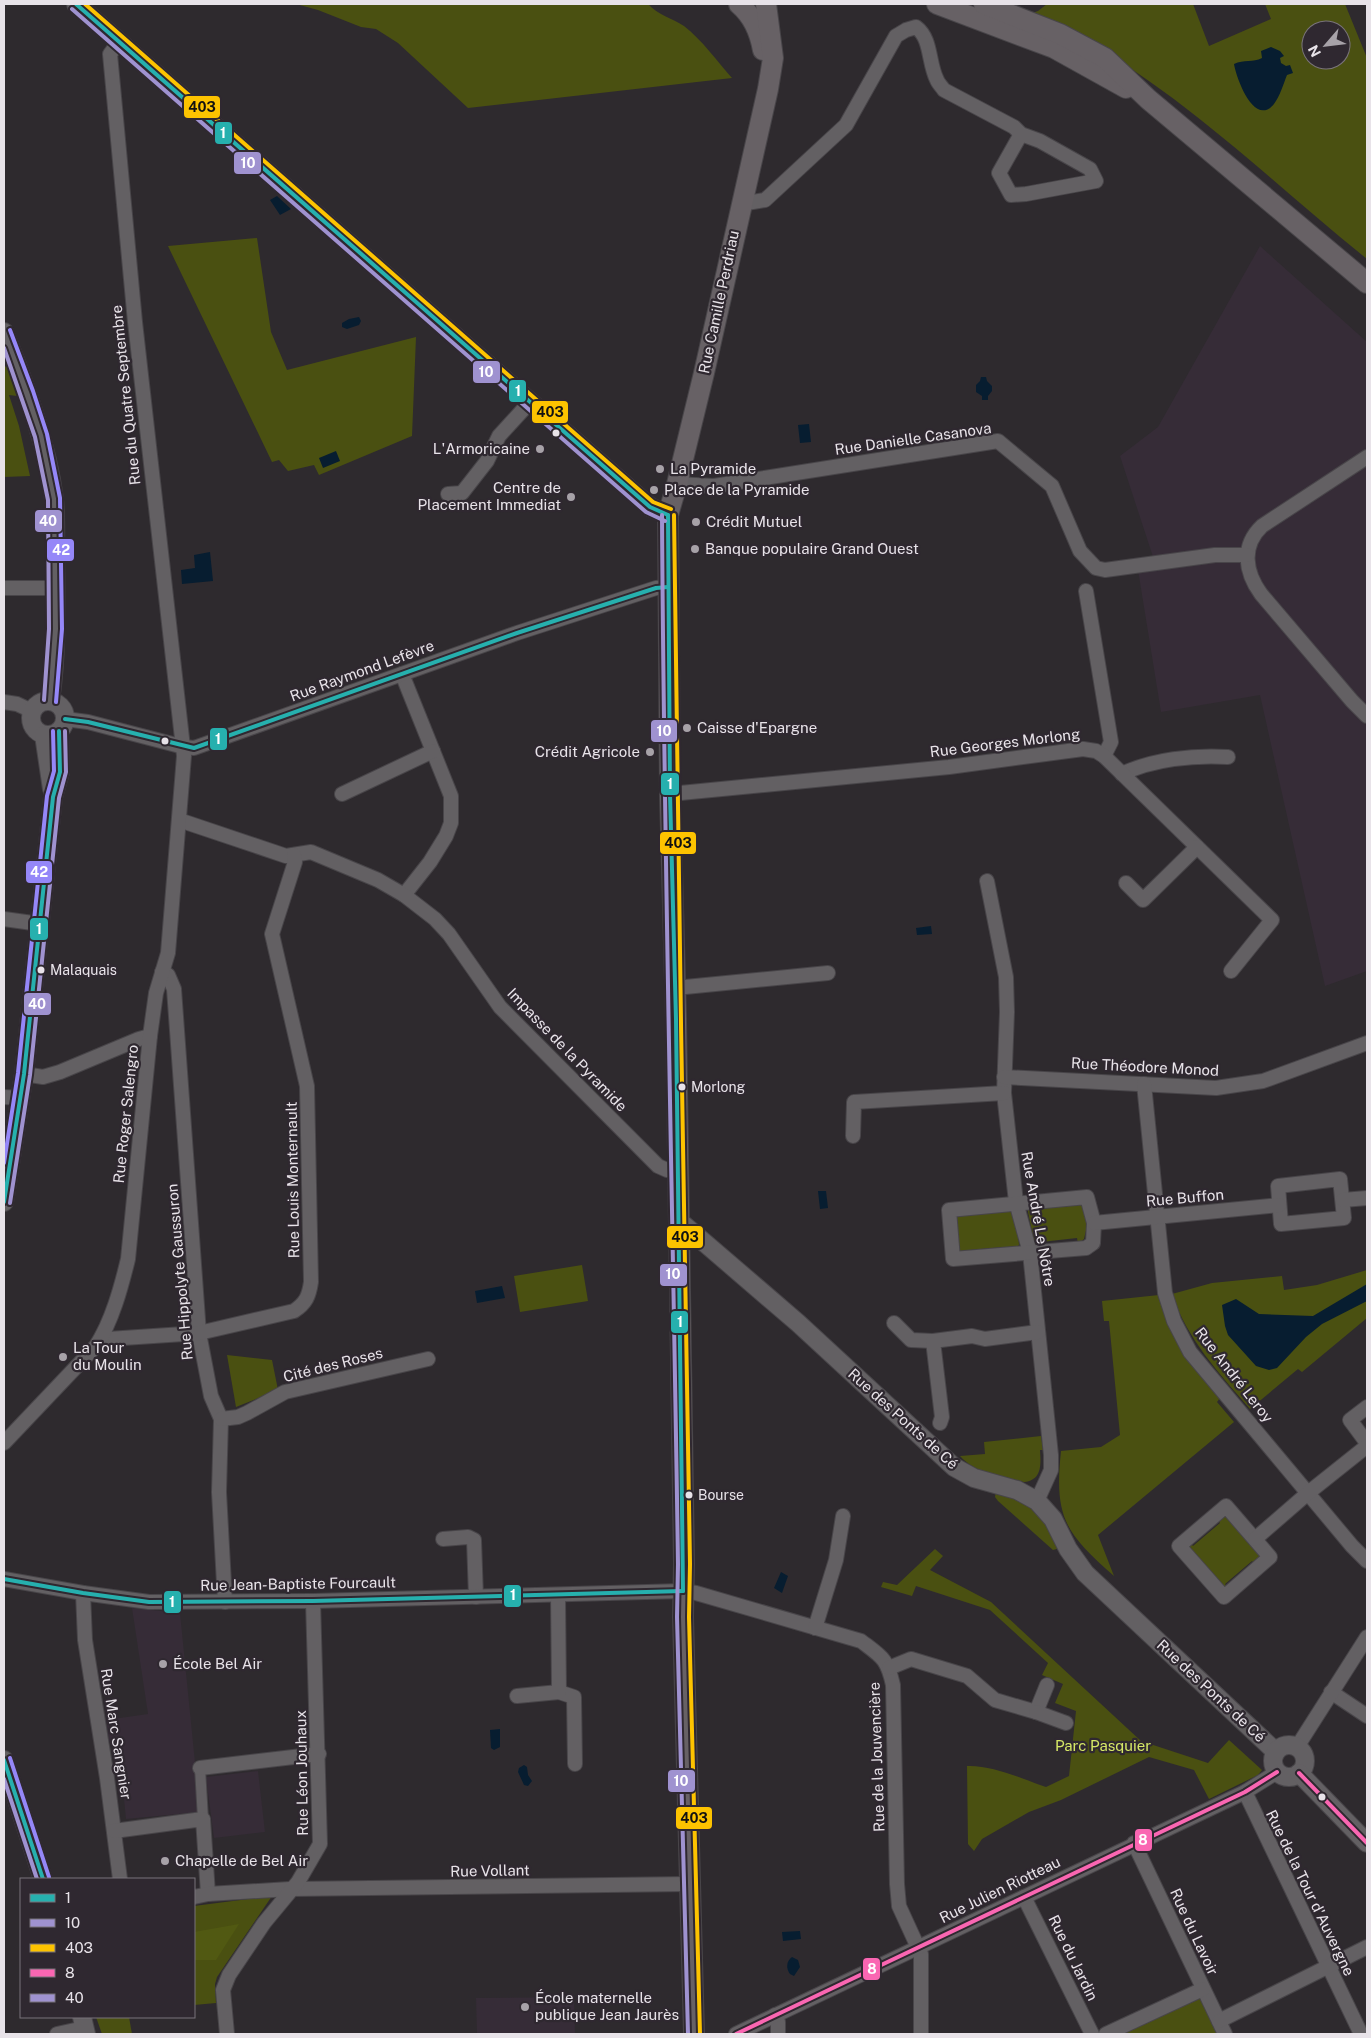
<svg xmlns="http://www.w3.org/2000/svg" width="1371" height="2038" viewBox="0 0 1371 2038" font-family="'Public Sans',sans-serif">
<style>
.built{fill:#362c37}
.green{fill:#4a5011;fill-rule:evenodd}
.forest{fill:#515912}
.water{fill:#071d30}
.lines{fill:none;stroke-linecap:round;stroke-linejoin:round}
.pedestrian-casing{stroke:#484549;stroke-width:12}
.minor-casing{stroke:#484549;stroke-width:16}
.tertiary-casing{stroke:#484549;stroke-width:20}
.secondary-casing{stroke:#484549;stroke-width:22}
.pedestrian{stroke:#636063;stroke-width:10}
.minor{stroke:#636063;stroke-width:14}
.tertiary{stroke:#636063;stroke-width:18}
.secondary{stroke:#676165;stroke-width:20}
.bus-1-casing{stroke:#2f2830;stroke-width:8}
.bus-2-casing{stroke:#2f2830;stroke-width:8}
.bus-3-casing{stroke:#2f2830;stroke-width:8}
.bus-4-casing{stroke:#2f2830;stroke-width:8}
.bus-5-casing{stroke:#2f2830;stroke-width:8}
.bus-6-casing{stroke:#2f2830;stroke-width:8}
.bus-1{stroke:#26b0ae;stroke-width:4}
.bus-2{stroke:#9f92d0;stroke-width:4}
.bus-3{stroke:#fdc300;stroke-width:4}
.bus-4{stroke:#fa66b2;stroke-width:4}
.bus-5{stroke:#9f92d0;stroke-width:4}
.bus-6{stroke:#9587f8;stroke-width:4}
.bus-dot{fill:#e8e3e9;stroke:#2f2830;stroke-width:2}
.poi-dot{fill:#a7a2a8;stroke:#2f2830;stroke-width:2}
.labels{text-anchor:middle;stroke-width:4.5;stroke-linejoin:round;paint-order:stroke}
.bus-label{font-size:14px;fill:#e8e3e9;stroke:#2f2830;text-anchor:start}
.street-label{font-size:15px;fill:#e8e3e9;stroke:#2f2830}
.poi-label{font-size:15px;fill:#e8e3e9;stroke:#2f2830;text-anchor:start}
.park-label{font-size:15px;fill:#d6e866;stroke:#2f2830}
.line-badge{stroke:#2f2830;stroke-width:2}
.badge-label{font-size:14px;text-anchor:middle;font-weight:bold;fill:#fff}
.pale-badge-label{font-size:14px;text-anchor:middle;font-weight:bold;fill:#111}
</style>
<rect width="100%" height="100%" fill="#2e2a2e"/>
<g class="built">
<path d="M1260 246 1367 342V971L1325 986 1260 695 1161 712 1138 570 1156 566 1120 456 1158 427Z"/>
<path d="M132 1608 180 1613 200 1812 126 1819 119 1748 109 1741 106 1720 148 1714Z"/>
<path d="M258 1771 265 1832 214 1838 206 1777Z"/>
<path d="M574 1997 575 2034H477L476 1998Z"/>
</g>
<g class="green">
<path d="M296 4H648C658 15 672 18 684 26 702 40 717 61 732 78L468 108 398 43 376 29 361 27 318 10Z"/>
<path d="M1047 4H1193L1209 46 1271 19 1265 4H1345L1367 58V259C1269 180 1179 89 1066 30 1054 24 1040 20 1027 15L1038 11ZM1311 30H1341V60H1311Z"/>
<path d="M257 238 271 332 287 370 416 337 412 436 319 475 314 465 288 471 279 460 272 462 168 246Z"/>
<path d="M4 366 7 367 17 396 9 395 19 426 30 476 4 477Z"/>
<path d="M1073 1199 1084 1206 1087 1226 1084 1239 1078 1244 1077 1238 1041 1242V1247L1035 1246 1028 1212V1206Z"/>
<path d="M1007 1206C1017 1216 1018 1231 1019 1245L1014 1250 1006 1252 1005 1247 969 1250V1256L956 1251 955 1214 964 1215 1000 1212Z"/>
<path d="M582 1265 588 1301 520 1312 514 1276Z"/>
<path d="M1367 1270V1318L1302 1372 1298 1369 1250 1409C1219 1373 1187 1339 1172 1294L1212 1283 1282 1276 1284 1290 1317 1285Z"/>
<path d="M1159 1295C1173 1341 1191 1362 1220 1398L1217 1402 1234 1422 1098 1535 1114 1576C1065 1533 1054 1517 1061 1451L1101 1447 1120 1435 1109 1321H1104L1102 1301Z"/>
<path d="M227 1355 272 1360 278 1390 236 1407Z"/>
<path d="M1041 1436 1043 1450H1040C1041 1465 1042 1480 1024 1482 1001 1476 976 1474 960 1456L985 1454 984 1442Z"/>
<path d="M996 1491 1025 1502 1044 1518 1060 1548 1053 1550 998 1501 995 1497Z"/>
<path d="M1224 1516H1228L1260 1553V1558L1256 1565 1252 1561 1225 1584 1228 1588 1224 1589 1188 1546 1190 1542 1193 1546 1220 1523 1217 1519Z"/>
<path d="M935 1549 943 1556 930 1570 991 1602 1141 1741 1208 1763 1229 1740 1262 1770 1258 1775 1209 1799 1194 1770 1149 1757 1061 1800 1029 1812 982 1839 974 1851 968 1844 967 1766C993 1765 1022 1779 1046 1787L1069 1776 1076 1711 1055 1703 1063 1684 1042 1675 1048 1663 990 1610 916 1586 912 1596 881 1587 883 1582 897 1585Z"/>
<path d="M272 1896 217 1977 215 1984 216 2003 194 2005V1906Z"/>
<path d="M1200 1996 1218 2034H1123Z"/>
<path d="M96 2017H129L132 2034H102Z"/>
</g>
<path class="forest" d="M239 1924 216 1960H194V1932Z"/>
<g class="water">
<path d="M1271 47 1280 51 1284 56 1280 58 1281 63 1286 66 1290 65 1293 73 1287 75C1283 85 1280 96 1274 104 1254 128 1236 77 1234 64 1244 59 1253 63 1262 58L1261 51Z"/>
<path d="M277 196 291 209 280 215 270 200Z"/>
<path d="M359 317 361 321 359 325 347 329 342 327V323L349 319Z"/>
<path d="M981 377H986L987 381 992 386V391L988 396V400H982V396L976 392V385L980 381Z"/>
<path d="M809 424 811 442 800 443 798 425Z"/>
<path d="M336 451 340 461 323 468 319 458Z"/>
<path d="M210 552 213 581 182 584 181 570 195 568 194 555Z"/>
<path d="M931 926 932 934 917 935 916 928Z"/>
<path d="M818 1191H826L828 1208 820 1209Z"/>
<path d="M1367 1284V1301L1322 1324 1306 1337 1277 1368 1269 1370 1256 1366 1228 1335 1225 1326 1222 1305 1236 1299 1259 1314 1313 1316Z"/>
<path d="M502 1286 505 1298 477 1303 475 1291Z"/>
<path d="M781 1572 788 1576 782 1593 774 1588Z"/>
<path d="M500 1729V1747L494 1750 491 1748 490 1730Z"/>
<path d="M524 1765 527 1767 528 1775 532 1781 528 1786 524 1785 518 1772 519 1768Z"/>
<path d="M800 1931 801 1939 783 1941 782 1932Z"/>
<path d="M792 1957 798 1960 800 1967 794 1976 790 1974C786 1969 786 1961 792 1957Z"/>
</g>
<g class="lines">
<g class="pedestrian-casing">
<path id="pedestrian" d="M200 1768 203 1819"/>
</g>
<g class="minor-casing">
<g id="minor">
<path d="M741 204 765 200 846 125 896 36 906 30 916 27C932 39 928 63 937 80 938 83 942 87 944 90L1014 127 1021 134 1040 141 1090 169 1096 181 1026 194 1011 195 999 173 1021 134"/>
<path d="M1367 457 1262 526C1241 546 1245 572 1261 594L1352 701 1367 716"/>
<path d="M677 484 714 486 998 441 1052 486 1080 551 1096 568 1105 570 1215 555H1247"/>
<path d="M448 494 462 493 487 461 499 436 531 401"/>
<path d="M4 588H56"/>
<path d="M1086 591 1111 742 1104 756"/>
<path d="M402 674 451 796V823L446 836 430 862 404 895"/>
<path d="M4 702 17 704 32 711"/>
<path d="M65 719 88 722 184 747 194 748 517 633 656 588 668 587"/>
<path d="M1122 774C1153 759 1193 755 1228 757"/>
<path d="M342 794 433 751"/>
<path d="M670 794 949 767 1083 749 1096 751 1104 756 1272 920 1231 971"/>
<path d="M179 820 286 856 311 852 378 880 404 895 435 919 449 934 500 1007 658 1166 667 1170 677 1171"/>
<path d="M987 881 1006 977 1007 1012 1004 1093 1016 1202 1030 1253 1051 1455V1470L1037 1501"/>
<path d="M1126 883 1143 900 1197 847"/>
<path d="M4 919 40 924"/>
<path d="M162 972 168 975 174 989 199 1333 211 1396 221 1419 219 1492 225 1602"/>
<path d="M675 988 828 973"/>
<path d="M24 1074 43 1077 60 1072 139 1039 150 1036"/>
<path d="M1004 1077 1216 1088 1263 1081 1367 1043"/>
<path d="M1144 1084 1165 1293 1174 1321 1190 1352 1352 1546 1367 1561"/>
<path d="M4 1097 21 1098"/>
<path d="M853 1136 854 1102 1004 1093"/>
<path d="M1340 1179 1344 1218 1281 1224 1278 1186Z"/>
<path d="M1087 1197 1094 1223 1093 1243 1086 1248 953 1259 949 1210Z"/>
<path d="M1343 1200 1367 1198"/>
<path d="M1094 1223 1279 1205"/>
<path d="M894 1323 911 1340 933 1341"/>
<path d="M102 1336 108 1339 199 1333 294 1311C306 1303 309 1296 311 1282L307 1086 272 934 295 862 294 855"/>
<path d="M1367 1407 1350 1420 1367 1443"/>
<path d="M221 1419 238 1417 247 1413 285 1392 428 1359"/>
<path d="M940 1423 942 1417 933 1341 972 1336 985 1339 1038 1332"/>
<path d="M4 1443 96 1346C112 1321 121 1288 128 1259L150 1036 156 993 168 953 184 756 135 322 110 54 119 42"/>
<path d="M1226 1506 1270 1557 1224 1597 1179 1546Z"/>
<path d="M443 1539 468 1537 474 1540 476 1597"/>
<path d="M1255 1539 1308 1493 1367 1446"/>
<path d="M4 1579 83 1593 149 1602 313 1601 683 1591 696 1593 861 1641C882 1657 887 1658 893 1685L897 1884 899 1906 921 1954V2034"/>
<path d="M83 1593 85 1640 107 1778 120 1879"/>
<path d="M815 1628 836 1560 843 1516"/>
<path d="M889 1668 911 1659 967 1676 995 1700 1036 1712 1047 1685"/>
<path d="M559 1692 574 1697 575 1764"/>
<path d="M1331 1692 1367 1716"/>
<path d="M517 1696 559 1692 558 1595"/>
<path d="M1036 1712 1066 1723"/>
<path d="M1297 1747 1367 1637"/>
<path d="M200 1768 319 1754"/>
<path d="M1245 1792 1361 2034"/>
<path d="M114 1831 203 1819 208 1894"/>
<path d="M1134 1843 1225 2034"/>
<path d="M194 1897 208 1894 290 1889 689 1884"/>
<path d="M1024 1897 1092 2034"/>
<path d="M775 2015 778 2022V2034"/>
<path d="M1219 2021 1367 1947"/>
<path d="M57 2034 84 2028"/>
<path d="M227 2034 223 1990 229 1975 264 1923 298 1882 320 1844 313 1601"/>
<path d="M736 2034 1245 1792 1277 1772"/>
<path d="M1106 2034 1203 1989"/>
</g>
</g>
<g class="tertiary-casing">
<g id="tertiary">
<path d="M76 4 650 507 668 515"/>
<path d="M4 332C25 384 47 444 54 499 56 518 55 538 55 557 56 604 57 654 50 701"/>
<circle cx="48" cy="718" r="17"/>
<path d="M44 735 52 789"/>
<path d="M4 1202 24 1074 53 797 60 772 59 731"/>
<path d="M678 1223 684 1225 798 1323 954 1467 974 1478 1017 1490 1037 1501 1053 1519 1068 1549 1085 1573 1276 1752"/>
<circle cx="1289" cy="1761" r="16"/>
<path d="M4 1760 43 1879"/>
<path d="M1299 1773 1367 1843"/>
<path d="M82 2017 86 2034"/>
</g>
</g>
<g class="secondary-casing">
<g id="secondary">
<path d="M739 4C752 15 760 33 763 50"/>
<path d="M937 4 1054 48 1126 88"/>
<path d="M984 4 1060 34 1105 58 1148 99 1367 283"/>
<path d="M694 2034 683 1617 684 1564 676 1019 670 794 668 515 677 484 704 373 768 89 773 58 766 4"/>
</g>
</g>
<use href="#pedestrian" class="pedestrian"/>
<use href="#minor" class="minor"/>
<use href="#tertiary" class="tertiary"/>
<use href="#secondary" class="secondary"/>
<g class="bus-1-casing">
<g id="bus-1">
<path d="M76 4 650 507 668 515"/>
<path d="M668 515 670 794 676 1019 683 1591"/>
<path d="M65 719 88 722 194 748 517 633 656 588 668 587"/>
<path d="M4 1202 24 1074 53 797 60 772 59 731"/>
<path d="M4 1579 83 1593 149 1602 313 1601 683 1591"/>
<path d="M4 1760 43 1879"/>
</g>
</g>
<g class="bus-2-casing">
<g id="bus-2">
<path d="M72 9 646 512 665 521"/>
<path d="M662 515C664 865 673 1214 678 1564L677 1617 688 2034"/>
</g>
</g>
<g class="bus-3-casing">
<g id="bus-3">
<path d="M85 4 653 502 671 509"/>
<path d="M674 515C677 865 685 1214 690 1564L689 1617 700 2034"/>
</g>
</g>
<g class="bus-4-casing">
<g id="bus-4">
<path d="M1299 1773 1367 1843"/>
<path d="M736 2034 1245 1792 1277 1772"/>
</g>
</g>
<g class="bus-5-casing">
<g id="bus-5">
<path d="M4 348 35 437 48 500 49 629 44 700"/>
<path d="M10 1203 30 1075 59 798 66 772 65 731"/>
<path d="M4 1779 37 1879"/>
</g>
</g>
<g class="bus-6-casing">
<g id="bus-6">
<path d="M10 330 33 391 47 434 60 498 62 629 56 702"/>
<path d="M4 1163 18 1073 47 796 54 771 53 731"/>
<path d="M10 1758 49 1877"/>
</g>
</g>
<use href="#bus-1" class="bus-1"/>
<use href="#bus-2" class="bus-2"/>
<use href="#bus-3" class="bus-3"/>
<use href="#bus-4" class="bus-4"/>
<use href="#bus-5" class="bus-5"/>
<use href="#bus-6" class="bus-6"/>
</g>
<g class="bus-dot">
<circle cx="556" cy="433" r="4.5"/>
<circle cx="165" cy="741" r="4.5"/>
<circle cx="41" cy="970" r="4.5"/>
<circle cx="682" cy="1087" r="4.5"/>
<circle cx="689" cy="1495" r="4.5"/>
<circle cx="1322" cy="1797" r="4.5"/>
</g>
<g class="poi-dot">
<circle cx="540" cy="449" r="5"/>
<circle cx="660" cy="469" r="5"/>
<circle cx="654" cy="490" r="5"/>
<circle cx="571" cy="497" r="5"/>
<circle cx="696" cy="522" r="5"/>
<circle cx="695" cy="549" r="5"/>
<circle cx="687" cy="728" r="5"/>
<circle cx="650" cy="752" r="5"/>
<circle cx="63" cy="1357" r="5"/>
<circle cx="163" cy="1664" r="5"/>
<circle cx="165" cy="1861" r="5"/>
<circle cx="525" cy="2007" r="5"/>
</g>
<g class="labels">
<g class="bus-label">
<text x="50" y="975">Malaquais</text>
<text x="691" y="1092">Morlong</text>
<text x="698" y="1500">Bourse</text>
</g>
<g class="street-label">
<text transform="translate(719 302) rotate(-78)" y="5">Rue Camille Perdriau</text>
<text transform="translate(126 395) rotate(-96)" y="5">Rue du Quatre Septembre</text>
<text transform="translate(913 439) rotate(-8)" y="5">Rue Danielle Casanova</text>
<text transform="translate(362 671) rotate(-20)" y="5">Rue Raymond Lefèvre</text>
<text transform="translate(1005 743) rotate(-7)" y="5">Rue Georges Morlong</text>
<text transform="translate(567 1050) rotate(46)" y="5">Impasse de la Pyramide</text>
<text transform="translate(1145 1067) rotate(3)" y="5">Rue Théodore Monod</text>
<text transform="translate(126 1114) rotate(-84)" y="5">Rue Roger Salengro</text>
<text transform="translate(293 1180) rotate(-91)" y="5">Rue Louis Monternault</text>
<text transform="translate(1185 1198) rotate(-5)" y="5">Rue Buffon</text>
<text transform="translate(1038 1219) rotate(80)" y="5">Rue André Le Nôtre</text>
<text transform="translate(180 1272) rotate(-95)" y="5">Rue Hippolyte Gaussuron</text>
<text transform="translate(333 1365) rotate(-14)" y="5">Cité des Roses</text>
<text transform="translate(1234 1375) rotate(52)" y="5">Rue André Leroy</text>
<text transform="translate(903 1419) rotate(42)" y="5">Rue des Ponts de Cé</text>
<text transform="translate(298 1584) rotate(-1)" y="5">Rue Jean-Baptiste Fourcault</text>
<text transform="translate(1211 1691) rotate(43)" y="5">Rue des Ponts de Cé</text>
<text transform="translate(116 1734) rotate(81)" y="5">Rue Marc Sangnier</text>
<text transform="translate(877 1757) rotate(-92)" y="5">Rue de la Jouvencière</text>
<text transform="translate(302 1773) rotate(-91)" y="5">Rue Léon Jouhaux</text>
<text transform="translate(490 1871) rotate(-1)" y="5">Rue Vollant</text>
<text transform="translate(1000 1890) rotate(-26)" y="5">Rue Julien Riotteau</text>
<text transform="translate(1310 1893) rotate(64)" y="5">Rue de la Tour d'Auvergne</text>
<text transform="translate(1194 1932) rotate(65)" y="5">Rue du Lavoir</text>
<text transform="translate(1073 1958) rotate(64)" y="5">Rue du Jardin</text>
</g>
<g class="poi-label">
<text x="530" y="454" text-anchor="end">L'Armoricaine</text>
<text x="670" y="474">La Pyramide</text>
<text x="561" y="493" text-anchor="end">Centre de<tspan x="561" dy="17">Placement Immediat</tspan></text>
<text x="664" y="495">Place de la Pyramide</text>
<text x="706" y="527">Crédit Mutuel</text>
<text x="705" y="554">Banque populaire Grand Ouest</text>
<text x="697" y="733">Caisse d'Epargne</text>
<text x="640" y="757" text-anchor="end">Crédit Agricole</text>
<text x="73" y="1353">La Tour<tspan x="73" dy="17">du Moulin</tspan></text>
<text x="173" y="1669">École Bel Air</text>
<text x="175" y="1866">Chapelle de Bel Air</text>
<text x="535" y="2003">École maternelle<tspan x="535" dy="17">publique Jean Jaurès</tspan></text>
</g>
<g class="park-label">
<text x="1103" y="1751">Parc Pasquier</text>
</g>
</g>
<g class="line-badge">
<rect x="183" y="95" width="38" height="24" rx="5" fill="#fdc300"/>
<rect x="214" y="121" width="19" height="24" rx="5" fill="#26b0ae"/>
<rect x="233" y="151" width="29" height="24" rx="5" fill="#9f92d0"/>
<rect x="472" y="360" width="29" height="24" rx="5" fill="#9f92d0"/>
<rect x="508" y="379" width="19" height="24" rx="5" fill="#26b0ae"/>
<rect x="531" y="400" width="38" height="24" rx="5" fill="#fdc300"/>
<rect x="34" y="509" width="29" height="24" rx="5" fill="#9f92d0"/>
<rect x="46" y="538" width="29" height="24" rx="5" fill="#9587f8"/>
<rect x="650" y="719" width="28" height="24" rx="5" fill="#9f92d0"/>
<rect x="209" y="727" width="19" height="24" rx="5" fill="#26b0ae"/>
<rect x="660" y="772" width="20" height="24" rx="5" fill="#26b0ae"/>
<rect x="659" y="831" width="38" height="24" rx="5" fill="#fdc300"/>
<rect x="25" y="860" width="28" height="24" rx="5" fill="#9587f8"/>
<rect x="29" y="917" width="20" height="24" rx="5" fill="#26b0ae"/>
<rect x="23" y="992" width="29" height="24" rx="5" fill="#9f92d0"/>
<rect x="666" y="1225" width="38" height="24" rx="5" fill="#fdc300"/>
<rect x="659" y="1263" width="29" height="24" rx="5" fill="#9f92d0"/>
<rect x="670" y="1310" width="19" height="24" rx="5" fill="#26b0ae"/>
<rect x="503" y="1584" width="19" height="24" rx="5" fill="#26b0ae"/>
<rect x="163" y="1590" width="19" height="24" rx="5" fill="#26b0ae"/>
<rect x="667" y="1769" width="29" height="24" rx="5" fill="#9f92d0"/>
<rect x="675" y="1806" width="38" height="24" rx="5" fill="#fdc300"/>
<rect x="1134" y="1828" width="19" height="24" rx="5" fill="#fa66b2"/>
<rect x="862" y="1957" width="19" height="24" rx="5" fill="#fa66b2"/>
</g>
<g class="badge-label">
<text x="223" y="138">1</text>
<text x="248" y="168">10</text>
<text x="486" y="377">10</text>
<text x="518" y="396">1</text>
<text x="48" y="526">40</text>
<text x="61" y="555">42</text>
<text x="664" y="736">10</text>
<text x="218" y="744">1</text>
<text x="670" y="789">1</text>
<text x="39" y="877">42</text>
<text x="39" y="934">1</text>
<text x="37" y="1009">40</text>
<text x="673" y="1279">10</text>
<text x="680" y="1327">1</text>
<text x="513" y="1600">1</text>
<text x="172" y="1607">1</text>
<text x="681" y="1786">10</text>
<text x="1143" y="1845">8</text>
<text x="872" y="1974">8</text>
</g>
<g class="pale-badge-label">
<text x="202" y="112">403</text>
<text x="550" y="417">403</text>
<text x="678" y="848">403</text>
<text x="685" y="1242">403</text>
<text x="694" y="1823">403</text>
</g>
<rect width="1371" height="2038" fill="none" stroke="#e8e3e9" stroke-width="10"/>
<rect x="20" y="1878" width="175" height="140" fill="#2f2830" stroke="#79737a"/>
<rect x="30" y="1894" width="25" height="8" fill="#26b0ae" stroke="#79737a"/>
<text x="65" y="1903" font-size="15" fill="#e8e3e9">1</text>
<rect x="30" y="1919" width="25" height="8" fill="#9f92d0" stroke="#79737a"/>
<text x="65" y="1928" font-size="15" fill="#e8e3e9">10</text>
<rect x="30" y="1944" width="25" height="8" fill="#fdc300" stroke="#79737a"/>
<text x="65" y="1953" font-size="15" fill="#e8e3e9">403</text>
<rect x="30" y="1969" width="25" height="8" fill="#fa66b2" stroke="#79737a"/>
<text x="65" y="1978" font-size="15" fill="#e8e3e9">8</text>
<rect x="30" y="1994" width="25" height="8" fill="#9f92d0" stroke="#79737a"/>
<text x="65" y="2003" font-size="15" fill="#e8e3e9">40</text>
<g transform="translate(1326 45) rotate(242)"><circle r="24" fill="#2f2830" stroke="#79737a"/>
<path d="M0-4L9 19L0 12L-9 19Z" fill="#a7a2a8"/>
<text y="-8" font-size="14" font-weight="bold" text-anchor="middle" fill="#e8e3e9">N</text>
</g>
</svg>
